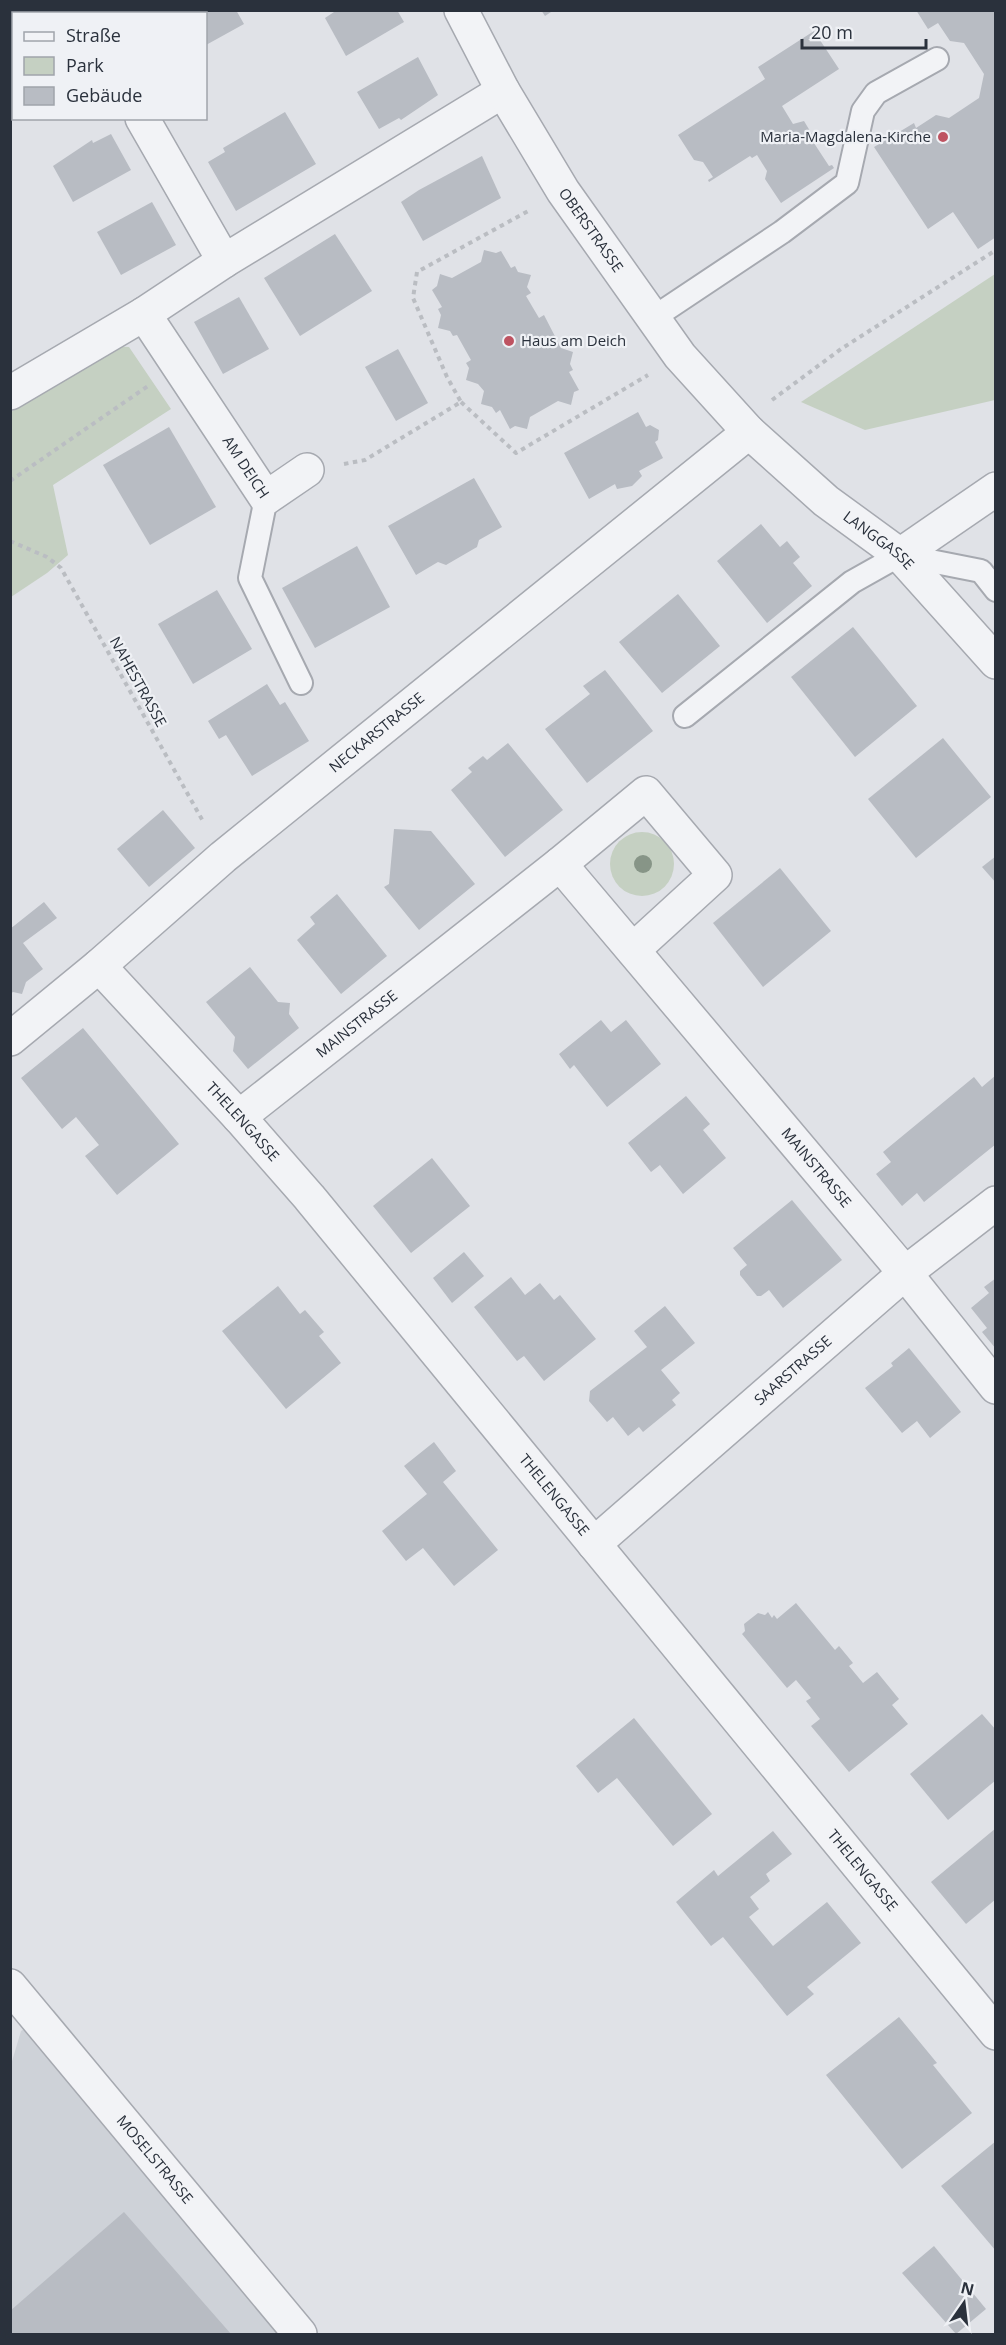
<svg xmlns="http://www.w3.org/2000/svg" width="1006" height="2345" viewBox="0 0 1006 2345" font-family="'Open Sans',sans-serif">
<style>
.built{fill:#ced2d8}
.green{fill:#c5d0c2}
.building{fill:#b8bcc3}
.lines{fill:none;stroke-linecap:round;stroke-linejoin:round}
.service-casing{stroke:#a6a9b0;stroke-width:26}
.minor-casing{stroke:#a6a9b0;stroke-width:36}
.tertiary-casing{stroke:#a6a9b0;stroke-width:36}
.path{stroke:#babdc2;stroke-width:4;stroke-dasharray:4.5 4.5;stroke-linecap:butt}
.service{stroke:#f2f3f6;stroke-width:22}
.minor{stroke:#f2f3f6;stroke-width:33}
.tertiary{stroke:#f2f3f6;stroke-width:33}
.tree{fill:#879587}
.poi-dot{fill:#be5361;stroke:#eff1f5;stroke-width:2}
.labels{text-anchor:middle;stroke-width:4.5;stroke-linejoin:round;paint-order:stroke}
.poi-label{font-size:15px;fill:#2a313c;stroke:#eff1f5;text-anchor:end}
.street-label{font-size:15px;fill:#2a313c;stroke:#eff1f5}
</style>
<rect width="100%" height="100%" fill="#e0e2e7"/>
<path class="built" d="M54 2010 319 2334H11L10 2068 21 2031Z"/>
<g class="green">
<path d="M995 274V400L865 430 801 402Z"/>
<path d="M112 346 129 347 171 409 53 485 68 555 47 573 11 597V412Z"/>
<circle cx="642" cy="864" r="32"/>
</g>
<g class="building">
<path d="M171 10H236L244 24 206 45V14H173Z"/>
<path d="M337 10H397L404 22 346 56 325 18Z"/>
<path d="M541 10H554L545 16Z"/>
<path d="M916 10H996V237L978 249 953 212 928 229 874 147 914 123 916 128 936 115 949 118 979 98 984 74 964 43 950 41 938 23 928 29Z"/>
<path d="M814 31 839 69 782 106 793 124 804 121 813 136 810 137 829 166 832 165 834 168 781 203 765 179 767 171 757 155 752 158 750 156 709 182 708 180 713 177 703 162 694 160 678 135 765 79 758 67Z"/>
<path d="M418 57 438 95 401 120 399 118 379 129 357 92Z"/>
<path d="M285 112 316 164 236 211 208 162 225 152 223 148Z"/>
<path d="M111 134 131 170 73 202 53 166 92 140 93 143Z"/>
<path d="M482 156 501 198 423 241 401 202 419 190Z"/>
<path d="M152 202 176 245 121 275 97 232Z"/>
<path d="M335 234 372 291 300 336 264 278Z"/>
<path d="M484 250 496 253 501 251 511 268 515 266 518 272 531 275 527 287 531 293 526 296 539 318 544 315 561 348 573 352 570 364 573 370 569 372 579 390 574 392 571 405 558 401 530 417 527 429 515 426 510 429 500 410 496 413 492 407 481 404 484 391 478 384 466 380 469 368 466 363 471 360 457 335 453 336 450 331 438 328 441 315 438 309 442 307 432 290 437 286 440 274 452 278 481 262Z"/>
<path d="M239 297 269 349 223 374 194 322Z"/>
<path d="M398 349 428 403 396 421 365 367Z"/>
<path d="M638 412 646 427 650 425 659 430 658 440 655 442 663 458 639 471 642 476 632 486 617 489 615 484 589 499 564 453Z"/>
<path d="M169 427 216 507 150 545 103 465Z"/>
<path d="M474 478 502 527 479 540 477 547 446 565 438 562 416 575 388 526Z"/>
<path d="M761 524 780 547 787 541 800 557 793 563 812 586 767 623 717 561Z"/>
<path d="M357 546 390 607 315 648 282 588Z"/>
<path d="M217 590 252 649 193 684 158 624Z"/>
<path d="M678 594 720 646 662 693 619 642Z"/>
<path d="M853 627 917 706 855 757 791 677Z"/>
<path d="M605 670 653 731 587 783 545 729 590 694 583 686Z"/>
<path d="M267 684 280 705 285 702 309 741 252 776 226 735 219 739 208 721Z"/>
<path d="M943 738 991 797 916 858 868 799Z"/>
<path d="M508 743 563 810 505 857 451 790 472 772 468 768 483 756 487 760Z"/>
<path d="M163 810 195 848 149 887 117 849Z"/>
<path d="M394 829 431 831 475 884 419 930 384 887 389 884Z"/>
<path d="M996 856V883L982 867Z"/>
<path d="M780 868 831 931 763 987 713 923Z"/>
<path d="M337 894 387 956 341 994 297 940 315 924 310 917Z"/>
<path d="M44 902 57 918 23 943 43 969 26 982 22 994 13 992 10 994V929Z"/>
<path d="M250 967 278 1002 290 1003 289 1014 299 1028 248 1069 233 1051 235 1037 206 1002Z"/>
<path d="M601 1020 611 1032 626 1020 661 1064 607 1107 574 1065 570 1069 559 1054Z"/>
<path d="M83 1028 179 1144 117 1195 85 1156 99 1145 76 1117 62 1129 21 1078Z"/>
<path d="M996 1075V1144L924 1202 917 1193 902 1206 876 1174 891 1162 883 1152 974 1077 982 1087Z"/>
<path d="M686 1096 710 1124 703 1130 726 1158 683 1194 660 1165 651 1172 628 1143Z"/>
<path d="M432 1158 470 1206 411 1253 373 1206Z"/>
<path d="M792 1200 842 1260 783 1308 769 1290 761 1296H757L740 1275V1271L747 1265 733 1248Z"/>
<path d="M464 1252 484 1276 452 1303 433 1278Z"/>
<path d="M511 1277 525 1295 540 1283 554 1300 560 1295 596 1339 544 1381 524 1356 517 1361 474 1307Z"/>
<path d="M996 1278V1349L982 1332 987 1328 971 1308 989 1293 984 1287Z"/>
<path d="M278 1286 300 1314 305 1310 324 1332 319 1336 341 1363 286 1409 222 1331Z"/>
<path d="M665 1306 695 1343 661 1370 680 1393 672 1400 676 1405 643 1432 639 1427 628 1436 613 1417 607 1422 589 1401 590 1391 647 1347 634 1331Z"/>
<path d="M909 1348 961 1412 930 1438 917 1421 902 1433 865 1388 893 1366 891 1363Z"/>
<path d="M434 1442 456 1471 443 1482 498 1550 454 1586 423 1548 406 1561 382 1531 427 1494 404 1466Z"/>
<path d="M796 1603 835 1650 839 1646 853 1663 849 1666 863 1683 877 1672 899 1699 892 1705 908 1724 849 1772 811 1726 820 1719 806 1701 811 1698 796 1680 787 1688 742 1634 745 1631 744 1624 758 1613 765 1615 768 1612 772 1618 774 1615 777 1619Z"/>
<path d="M982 1714 996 1730V1780L948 1820 910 1774Z"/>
<path d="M634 1718 712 1814 673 1846 617 1778 598 1793 576 1766Z"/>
<path d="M996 1828V1899L966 1924 931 1882Z"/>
<path d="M773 1831 792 1854 766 1874 770 1881 750 1897 759 1909 749 1917 773 1946 827 1902 861 1943 807 1987 814 1994 787 2016 723 1937 711 1946 676 1902 714 1870 718 1876Z"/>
<path d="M899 2017 937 2063 933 2065 972 2113 902 2169 826 2075Z"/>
<path d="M996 2141V2251L941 2186Z"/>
<path d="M124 2212 231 2334H10V2311Z"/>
<path d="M934 2246 986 2309 956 2334 902 2273Z"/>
</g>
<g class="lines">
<g class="service-casing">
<g id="service">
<path d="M653 318 782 232 847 183 863 111 876 93 937 59"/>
<path d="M266 498 250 578 301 683"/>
<path d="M685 716 852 582 900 555 981 571 996 590"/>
</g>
</g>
<g class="minor-casing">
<g id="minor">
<path d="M142 118 224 261"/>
<path id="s1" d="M144 314 266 498 307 470"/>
<path d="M10 393 144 314 224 261 503 91"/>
<path d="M900 555 996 489"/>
<path d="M560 864 646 793 715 875 633 950"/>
<path id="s2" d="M99 966 239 1117 309 1197 996 2033"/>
<path id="s3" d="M10 1039 99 966 223 857 749 432"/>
<path id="s4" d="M239 1117 560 864 905 1273 996 1387"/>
<path id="s5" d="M594 1544 905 1273 996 1203"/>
<path id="s6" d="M10 1986 300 2334"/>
</g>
</g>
<g class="tertiary-casing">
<g id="tertiary">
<path id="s7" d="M461 10 503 91 563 191 680 356 749 432 826 501 900 555 996 662"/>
</g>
</g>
<g class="path">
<path d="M772 400 841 349 996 250"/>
<path d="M461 402 516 453 648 375"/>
<path d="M344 464 365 460 461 402 447 377 413 298 417 272 530 210"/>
<path d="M10 481 148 386"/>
<path d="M10 541 47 557 61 568 204 823"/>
</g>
<use href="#service" class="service"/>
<use href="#minor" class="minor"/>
<use href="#tertiary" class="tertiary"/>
</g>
<circle class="tree" cx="643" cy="864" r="9"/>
<g class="poi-dot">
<circle cx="943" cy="137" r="6"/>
<circle cx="509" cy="341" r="6"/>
</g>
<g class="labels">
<g class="poi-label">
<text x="931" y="142">Maria-Magdalena-Kirche</text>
<text x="521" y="346" text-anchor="start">Haus am Deich</text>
</g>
<g class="street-label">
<text dy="5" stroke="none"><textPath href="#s7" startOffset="256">OBERSTRASSE</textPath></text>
<text dy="5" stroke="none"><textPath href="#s1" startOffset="184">AM DEICH</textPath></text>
<text dy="5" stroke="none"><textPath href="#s7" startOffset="682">LANGGASSE</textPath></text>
<text transform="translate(138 682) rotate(61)" y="5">NAHESTRASSE</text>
<text dy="5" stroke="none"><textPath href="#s3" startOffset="478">NECKARSTRASSE</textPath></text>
<text dy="5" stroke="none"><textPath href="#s4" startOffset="150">MAINSTRASSE</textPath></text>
<text dy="5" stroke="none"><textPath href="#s2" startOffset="212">THELENGASSE</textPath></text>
<text dy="5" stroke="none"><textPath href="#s4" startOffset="806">MAINSTRASSE</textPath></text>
<text dy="5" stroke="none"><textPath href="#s5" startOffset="264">SAARSTRASSE</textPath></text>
<text dy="5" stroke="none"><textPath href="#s2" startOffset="698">THELENGASSE</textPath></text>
<text dy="5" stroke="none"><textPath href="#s2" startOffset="1184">THELENGASSE</textPath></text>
<text dy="5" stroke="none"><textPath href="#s6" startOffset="226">MOSELSTRASSE</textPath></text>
</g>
</g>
<rect width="1006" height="2345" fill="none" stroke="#2a313c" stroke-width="24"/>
<rect x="12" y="12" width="195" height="108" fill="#eff1f5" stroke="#a0a4ab" stroke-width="1.5"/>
<rect x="24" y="32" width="30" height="9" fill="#f2f3f6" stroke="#a0a4ab" stroke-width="1.5"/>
<text x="66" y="42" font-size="18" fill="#2a313c">Straße</text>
<rect x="24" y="57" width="30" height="18" fill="#c5d0c2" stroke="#a0a4ab" stroke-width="1.5"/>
<text x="66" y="72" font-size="18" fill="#2a313c">Park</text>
<rect x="24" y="87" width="30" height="18" fill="#b8bcc3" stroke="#a0a4ab" stroke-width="1.5"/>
<text x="66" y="102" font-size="18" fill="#2a313c">Gebäude</text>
<g transform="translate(964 2303) rotate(14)" stroke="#eff1f5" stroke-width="4.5" paint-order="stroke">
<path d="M0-4.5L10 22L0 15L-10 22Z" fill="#2a313c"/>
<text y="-9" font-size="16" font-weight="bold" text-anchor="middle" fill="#2a313c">N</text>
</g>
<path d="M802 39v9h124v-9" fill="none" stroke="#2a313c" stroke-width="3"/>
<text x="811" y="39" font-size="18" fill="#2a313c" stroke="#eff1f5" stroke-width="4.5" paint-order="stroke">20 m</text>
</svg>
